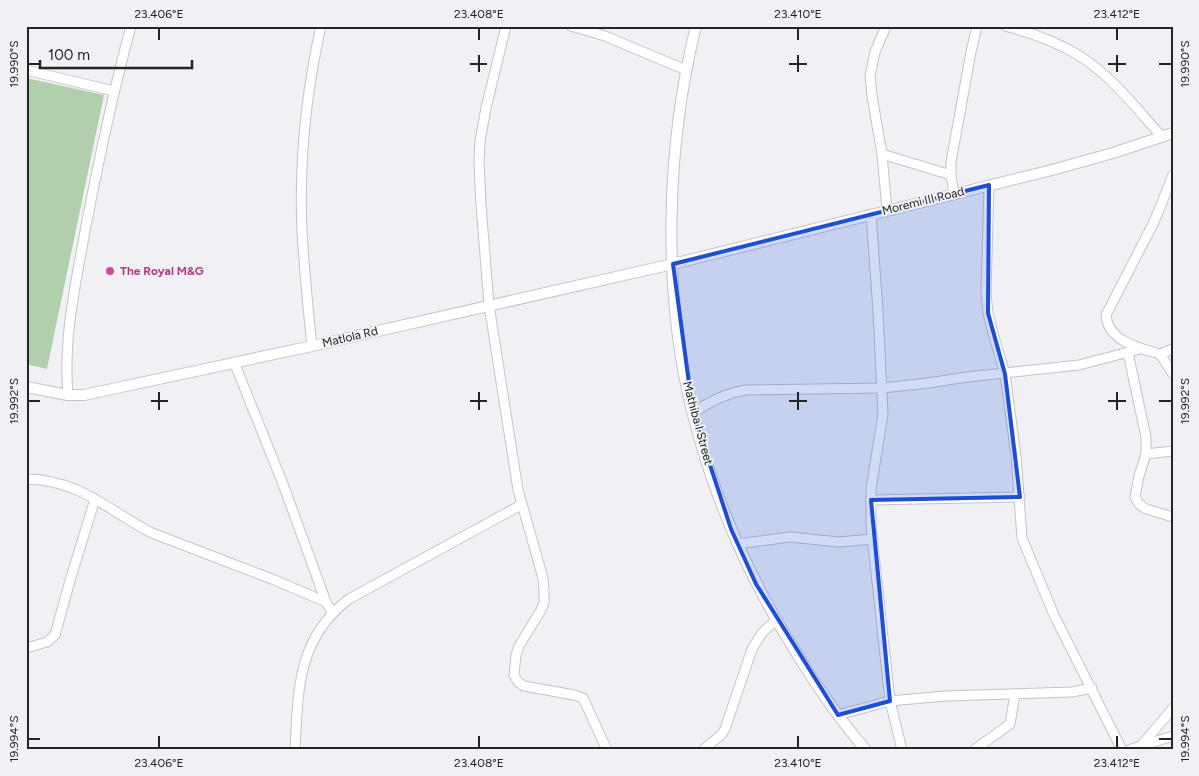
<svg xmlns="http://www.w3.org/2000/svg" width="1199" height="776" viewBox="0 0 1199 776" font-family="Figtree,sans-serif">
<style>
.green{fill:#b0d0ac}
.lines{fill:none;stroke-linecap:round;stroke-linejoin:round}
.minor-casing{stroke:#c4c4c8;stroke-width:11}
.tertiary-casing{stroke:#c4c4c8;stroke-width:12}
.minor{stroke:#fff;stroke-width:9}
.tertiary{stroke:#fff;stroke-width:10}
.marked{fill:#1d4ed8;fill-opacity:0.2;stroke:#1d4ed8;stroke-width:4;stroke-linejoin:round}
.ticks{fill:none;stroke:#242426;stroke-width:2}
.hotel-dot{fill:#d1479c;stroke:#f1f1f5;stroke-width:2}
.labels{text-anchor:middle;stroke-width:4;stroke-linejoin:round;paint-order:stroke}
.street-label{font-size:12px;fill:#242426;stroke:#f1f1f5}
.hotel-label{font-size:12px;font-weight:bold;fill:#b23c85;stroke:#f1f1f5;text-anchor:start}
.neatline{fill:none;stroke:#242426;stroke-width:2}
.ticks-label{font-size:12px;text-anchor:middle;fill:#242426}
</style>
<rect width="100%" height="100%" fill="#f1f1f5"/>
<path class="green" d="M26 78 104 95 47 369 26 364Z"/>
<g class="lines">
<g class="minor-casing">
<g id="minor">
<path d="M506 26 486 108 480 141 479 162 481 205 489 305 518 490 543 578 544 591V603L541 610 519 646 516 655 514 675 518 682 524 686 574 695 583 698 607 750"/>
<path d="M571 26 605 36 686 70"/>
<path d="M886 26 875 52 870 76 872 96 882 154 887 210"/>
<path d="M1005 26C1028 32 1052 40 1073 52 1109 72 1135 107 1162 137"/>
<path d="M26 70 114 91"/>
<path d="M882 154 951 175"/>
<path d="M1173 175 1154 222 1106 315C1108 341 1138 348 1160 354L1173 374"/>
<path d="M989 185 986 293 988 313 993 333 1005 374 1016 456 1022 538 1054 615 1122 750"/>
<path d="M954 194 951 175V162L971 52 977 26"/>
<path d="M871 214 878 311 883 414 871 489V527L890 701 902 750"/>
<path d="M312 346C308 308 304 269 302 231 299 163 306 93 321 26"/>
<path d="M1128 353 1146 437V454L1139 476 1135 497 1139 504 1146 509 1173 517"/>
<path d="M1160 354 1173 349"/>
<path d="M234 362 283 484 326 602"/>
<path d="M68 395C63 337 76 282 86 226 99 159 113 92 131 26"/>
<path d="M693 413C710 401 726 393 746 390L883 388 928 383 967 377 1079 365 1140 349"/>
<path d="M1146 454 1173 451"/>
<path d="M26 479C81 480 107 510 152 533L272 579 326 602 332 612"/>
<path d="M871 500 1020 497"/>
<path d="M737 544 790 537 839 542 873 539"/>
<path d="M26 648 47 642 55 635 69 584 95 499"/>
<path d="M838 715 890 701 945 696 1072 692 1092 688"/>
<path d="M1141 746 1173 736"/>
<path d="M295 750C298 691 297 638 349 599L521 505"/>
<path d="M703 750 722 734 725 729 752 649 762 633 776 620"/>
<path d="M974 750 1010 724 1015 694"/>
<path d="M1129 750 1141 746 1173 708"/>
</g>
</g>
<g class="tertiary-casing">
<g id="tertiary">
<path d="M696 26C666 147 662 290 692 411 713 495 748 576 794 649 816 685 839 719 866 750"/>
<path d="M26 387 68 395H84L312 346 673 264 1052 170 1113 153 1173 133"/>
</g>
</g>
<use href="#minor" class="minor"/>
<use href="#tertiary" class="tertiary"/>
</g>
<path class="marked" d="M989 185 988 313 1005 374 1020 497 871 500 890 701 838 715 756 584 731 529 693 413 673 264Z"/>
<path class="ticks" d="M159 28V40M479 28V40M798 28V40M1117 28V40M479 55V72M798 55V72M1117 55V72M28 64H40M470 64H487M789 64H807M1108 64H1126M1159 64H1172M159 392V410M479 392V410M798 392V410M1117 392V410M28 401H40M151 401H168M470 401H487M789 401H807M1108 401H1126M1159 401H1172M159 736V748M479 736V748M798 736V748M1117 736V748M28 739H40M1159 739H1172"/>
<circle class="hotel-dot" cx="110" cy="271" r="5"/>
<g class="labels">
<g class="street-label">
<text transform="translate(923 201) rotate(-14)" y="4">Moremi III Road</text>
<text transform="translate(350 337) rotate(-13)" y="4">Matlola Rd</text>
<text transform="translate(698 423) rotate(75)" y="4">Mathiba I Street</text>
</g>
<g class="hotel-label">
<text x="120" y="275">The Royal M&amp;G</text>
</g>
</g>
<rect width="1199" height="776" fill="none" stroke="#f1f1f5" stroke-width="55"/>
<path d="M40 60v8h152v-8" fill="none" stroke="#242426" stroke-width="2.5"/>
<text x="48" y="60" font-size="15" fill="#242426" stroke="#f1f1f5" stroke-width="4" paint-order="stroke">100 m</text>
<rect x="28" y="28" width="1144" height="720" class="neatline"/>
<g class="ticks-label">
<text x="159" y="18">23.406°E</text>
<text x="479" y="18">23.408°E</text>
<text x="798" y="18">23.410°E</text>
<text x="1117" y="18">23.412°E</text>
<text transform="translate(14 64) rotate(-90)" y="4">19.990°S</text>
<text transform="translate(1185 64) rotate(-90)" y="4">19.990°S</text>
<text transform="translate(14 401) rotate(-90)" y="4">19.992°S</text>
<text transform="translate(1185 401) rotate(-90)" y="4">19.992°S</text>
<text transform="translate(14 739) rotate(-90)" y="4">19.994°S</text>
<text transform="translate(1185 739) rotate(-90)" y="4">19.994°S</text>
<text x="159" y="767">23.406°E</text>
<text x="479" y="767">23.408°E</text>
<text x="798" y="767">23.410°E</text>
<text x="1117" y="767">23.412°E</text>
</g>
</svg>
